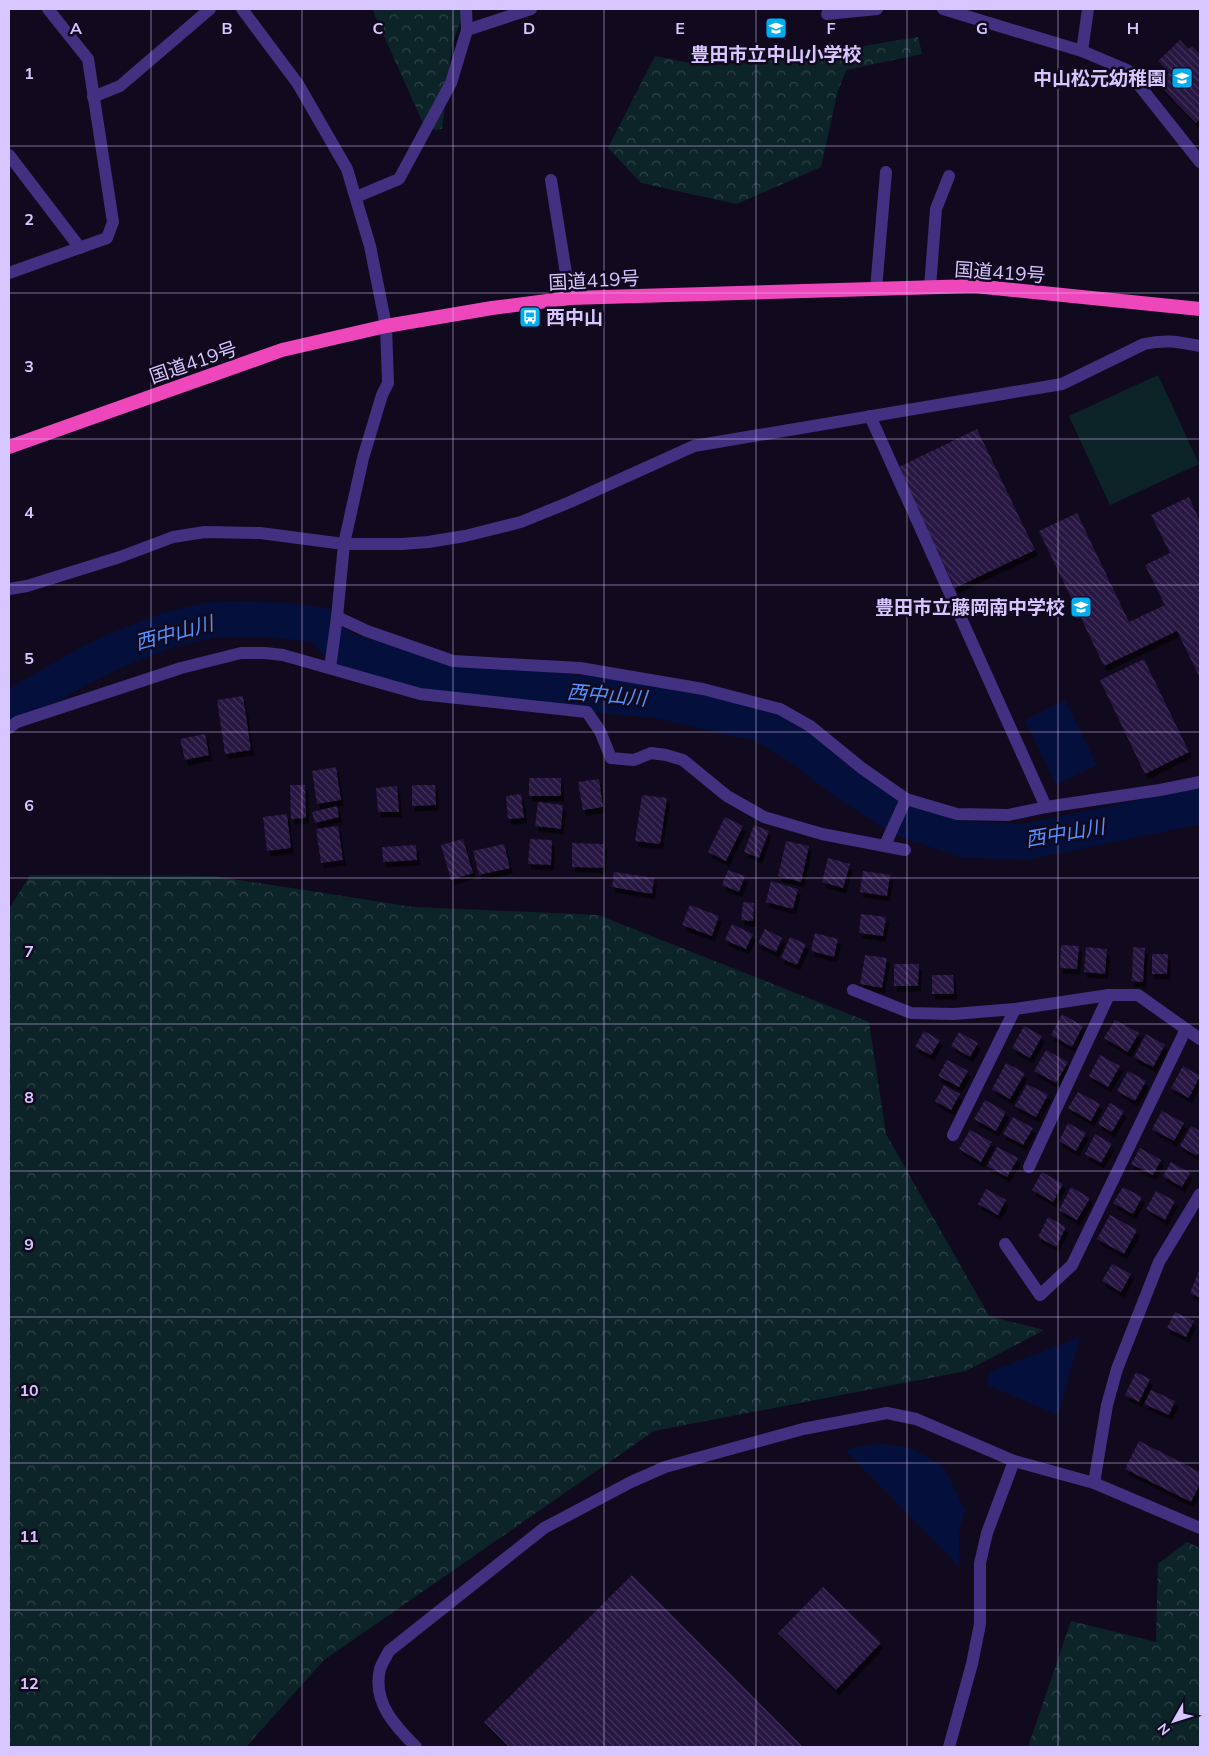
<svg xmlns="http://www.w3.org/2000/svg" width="1209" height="1756" viewBox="0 0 1209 1756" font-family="Mulish,'Noto Sans JP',sans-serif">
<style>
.forest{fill:url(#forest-crowns)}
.park{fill:#0c2428}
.water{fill:#050f3c}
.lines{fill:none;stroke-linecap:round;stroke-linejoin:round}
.river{stroke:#050f3c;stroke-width:36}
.building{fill:url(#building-back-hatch);filter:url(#shadow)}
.minor{stroke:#423081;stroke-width:12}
.tertiary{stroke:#423081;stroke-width:12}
.trunk{stroke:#ee47bc;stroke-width:14}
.grid{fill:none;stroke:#d7c6ff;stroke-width:1;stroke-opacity:0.55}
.labels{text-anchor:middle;stroke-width:5;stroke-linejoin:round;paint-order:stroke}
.poi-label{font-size:19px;font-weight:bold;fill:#d7c6ff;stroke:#110a1e;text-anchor:end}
.street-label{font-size:19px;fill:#d7c6ff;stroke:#110a1e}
.water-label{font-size:20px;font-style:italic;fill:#5491ff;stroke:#110a1e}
.grid-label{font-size:16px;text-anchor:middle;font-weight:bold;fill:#d7c6ff;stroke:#110a1e;stroke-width:5;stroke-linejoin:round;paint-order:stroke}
</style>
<defs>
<pattern id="forest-crowns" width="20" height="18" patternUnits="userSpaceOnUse" patternTransform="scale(1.25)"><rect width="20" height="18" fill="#0c2428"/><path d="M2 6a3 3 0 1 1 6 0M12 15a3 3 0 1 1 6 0" fill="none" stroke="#2f4248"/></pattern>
<pattern id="building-back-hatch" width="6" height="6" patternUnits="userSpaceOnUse" patternTransform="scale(1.25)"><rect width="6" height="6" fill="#251440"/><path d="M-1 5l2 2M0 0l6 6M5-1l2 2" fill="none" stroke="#44355d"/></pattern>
<filter id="shadow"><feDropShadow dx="3" dy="5.5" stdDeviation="0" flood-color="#0009"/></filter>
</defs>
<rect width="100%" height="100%" fill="#110a1e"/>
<g class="forest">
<path d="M372 9H464L452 46 442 129 426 130Z"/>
<path d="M918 37 922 54 846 70 837 94 821 167 737 204 641 183 608 148 655 56 705 66 785 59Z"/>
<path d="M30 875 213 876 414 907 598 915 869 1022 886 1134 989 1316 1044 1330 966 1371 654 1431 324 1660 246 1747H9V909Z"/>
<path d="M1187 1542 1200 1548V1747H1028L1071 1621 1156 1642 1158 1564Z"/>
</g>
<path class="park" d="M1158 375 1199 464 1110 505 1069 416Z"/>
<g class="water">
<path d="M1065 700 1097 765 1056 785 1025 720Z"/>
<path d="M1080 1337 1058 1415 987 1385 989 1372Z"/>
<path d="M878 1443 911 1448 944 1467 965 1511 959 1531V1566L845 1450Z"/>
</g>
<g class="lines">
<path class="river" d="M9 709 84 666 119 649 169 630 210 620 250 619 290 621 322 626 343 650 391 664 503 686 656 700 762 724 802 748 844 781 901 818 963 839 1025 842 1200 806"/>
</g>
<g class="building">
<path d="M1180 40 1188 49 1192 46 1200 54V119L1196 123 1158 84 1169 73 1158 61Z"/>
<path d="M977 429 1035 550 955 588 897 468Z"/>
<path d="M1189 497 1200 521V678L1177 631 1104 666 1039 531 1077 513 1129 622 1165 605 1145 565 1170 553 1151 515Z"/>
<path d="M1144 659 1189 752 1145 774 1100 680Z"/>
<path d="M243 696 251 750 225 754 217 700Z"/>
<path d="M205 734 209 755 185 760 180 739Z"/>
<path d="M336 767 341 800 317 804 312 771Z"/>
<rect x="529" y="778" width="32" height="18"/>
<path d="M599 779 603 807 583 810 578 782Z"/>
<path d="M290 785H305L306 818 291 819Z"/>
<path d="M412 785H435L436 805 412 806Z"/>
<path d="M397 786 399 812H378L376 788Z"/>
<path d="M521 794 524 818 508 819 506 796Z"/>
<path d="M642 795 667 798 660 844 635 841Z"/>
<path d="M538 802 563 805 561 829 535 826Z"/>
<path d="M337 806 339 817 315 823 312 812Z"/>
<path d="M287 814 291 848 267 851 263 817Z"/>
<path d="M725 817 743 826 726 861 708 852Z"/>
<path d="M754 825 769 831 759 858 744 852Z"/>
<path d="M338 826 343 860 321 863 316 829Z"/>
<path d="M463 839 473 873 451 880 441 845Z"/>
<path d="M530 839 552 840 551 865 528 864Z"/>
<path d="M786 841 809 846 801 882 778 876Z"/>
<path d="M572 843 604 844 603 868 572 867Z"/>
<path d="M504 844 510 868 479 875 473 851Z"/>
<path d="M416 845 417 860 383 862 382 847Z"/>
<path d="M828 858 850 864 843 888 822 882Z"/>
<path d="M728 870 745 876 739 892 722 885Z"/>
<path d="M863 871 890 875 887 896 860 892Z"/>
<path d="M614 872 654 878 652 894 612 887Z"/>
<path d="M771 881 798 889 793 909 766 902Z"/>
<path d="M743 902 754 903 753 921 741 920Z"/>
<path d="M690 905 719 916 712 936 682 925Z"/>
<path d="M861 914 886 917 883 936 859 933Z"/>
<path d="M732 924 753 934 746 949 725 940Z"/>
<path d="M765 929 782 938 776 952 758 943Z"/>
<path d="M815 933 838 939 834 957 811 951Z"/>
<path d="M790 937 806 944 797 965 781 958Z"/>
<path d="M1061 945 1079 946 1077 969 1060 968Z"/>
<path d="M1086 947 1107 949 1105 974 1084 972Z"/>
<path d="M1133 947 1145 948 1143 982 1132 981Z"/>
<path d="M1152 954H1168L1167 974H1152Z"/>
<path d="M865 955 887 958 882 988 860 984Z"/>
<path d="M894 964H919L918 986H894Z"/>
<path d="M932 975H953L954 994H932Z"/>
<path d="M1062 1014 1083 1026 1072 1047 1051 1035Z"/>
<path d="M1115 1020 1139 1033 1128 1052 1104 1038Z"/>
<path d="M1024 1026 1042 1036 1030 1058 1012 1048Z"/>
<path d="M924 1031 940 1040 931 1055 915 1047Z"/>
<path d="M959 1032 978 1043 970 1057 951 1046Z"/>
<path d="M1146 1034 1165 1045 1153 1067 1134 1057Z"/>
<path d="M1046 1050 1068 1062 1056 1083 1034 1071Z"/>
<path d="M1100 1055 1120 1066 1108 1087 1089 1076Z"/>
<path d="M947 1060 968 1071 959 1087 938 1076Z"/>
<path d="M1006 1063 1025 1073 1010 1099 992 1089Z"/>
<path d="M1183 1066 1200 1076 1189 1098 1171 1088Z"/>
<path d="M1128 1071 1146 1081 1135 1101 1117 1091Z"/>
<path d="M1027 1084 1048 1095 1036 1117 1015 1106Z"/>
<path d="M944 1085 960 1094 951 1110 935 1101Z"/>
<path d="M1078 1092 1100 1104 1091 1121 1068 1108Z"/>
<path d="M985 1100 1006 1112 996 1131 974 1119Z"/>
<path d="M1110 1103 1124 1111 1112 1132 1098 1124Z"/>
<path d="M1162 1111 1184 1123 1174 1141 1152 1129Z"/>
<path d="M1013 1117 1033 1128 1023 1145 1003 1134Z"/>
<path d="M1068 1123 1086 1133 1076 1151 1059 1141Z"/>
<path d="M1191 1126 1200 1131V1150L1197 1156 1180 1146Z"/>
<path d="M970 1130 992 1142 981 1162 959 1149Z"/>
<path d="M1095 1134 1112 1144 1101 1163 1085 1154Z"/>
<path d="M997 1147 1018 1158 1007 1177 987 1166Z"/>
<path d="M1140 1148 1161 1160 1153 1175 1131 1164Z"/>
<path d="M1171 1162 1190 1173 1182 1187 1163 1176Z"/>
<path d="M1042 1172 1063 1184 1053 1202 1032 1190Z"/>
<path d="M1071 1187 1090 1198 1077 1220 1059 1210Z"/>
<path d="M1123 1187 1142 1197 1133 1214 1113 1203Z"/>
<path d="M986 1189 1006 1200 998 1215 978 1204Z"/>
<path d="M1156 1191 1175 1201 1165 1220 1146 1209Z"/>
<path d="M1110 1215 1137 1230 1124 1254 1097 1239Z"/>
<path d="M1048 1217 1066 1227 1056 1247 1038 1237Z"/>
<path d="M1112 1264 1131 1274 1121 1292 1102 1281Z"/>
<path d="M1200 1268V1298L1190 1293Z"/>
<path d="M1175 1312 1194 1321 1186 1337 1167 1328Z"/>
<path d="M1136 1372 1150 1379 1139 1402 1125 1395Z"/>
<path d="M1151 1390 1175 1401 1169 1415 1144 1404Z"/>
<path d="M1139 1441 1200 1472V1484L1191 1502 1125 1469Z"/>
<path d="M632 1575 803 1747H509L484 1722Z"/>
<path d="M823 1587 881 1643 836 1690 778 1633Z"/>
</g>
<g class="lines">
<g class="minor">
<path d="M943 9 1082 51 1127 70 1200 162"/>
<path d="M827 14 877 9"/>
<path d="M467 30 531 9"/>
<path d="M1082 51 1088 9"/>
<path d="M93 97 120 86 210 9"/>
<path d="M9 155 80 248"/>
<path d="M551 180 570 298"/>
<path d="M356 197 399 179 451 83 467 30 466 9"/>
<path d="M9 273 107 238 113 222 88 59 48 9"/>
<path d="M930 287 936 209 949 176"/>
<path d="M876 289 886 172"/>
<path d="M870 416 1046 807"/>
<path d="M9 589 27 586 120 557 173 537 205 532 260 533 344 544H402L428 542 465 536 521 522 570 502 694 446 1062 384 1144 344C1167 339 1178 342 1200 346"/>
<path d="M337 617 367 631 453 661 580 668 703 689 780 709 810 726 863 769 906 799 957 814 1008 815 1046 807 1160 790 1200 782"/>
<path d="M330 668 337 617 344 544 363 458 382 395 388 383 386 326"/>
<path d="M9 728 17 722 181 668 241 653H265L283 655 420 694 587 712 600 731 611 758 634 760 651 753 666 755 683 760 727 796 764 817 822 834 905 850"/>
<path d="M885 845 906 799"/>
<path d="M853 990 911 1013 954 1014 1015 1009 1109 995H1138L1200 1039"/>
<path d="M953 1135 1015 1009"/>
<path d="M1029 1167 1109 995"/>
<path d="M1005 1244 1040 1295 1072 1265 1186 1029"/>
<path d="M1094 1483 1107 1405 1117 1369 1159 1262 1200 1194"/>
</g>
<g class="tertiary">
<path d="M242 9 298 84 347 169 370 246 386 326"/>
<path d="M416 1747C395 1726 372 1702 380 1669 382 1663 386 1657 389 1651L544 1528 631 1482 665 1467 803 1429 887 1413 916 1419 1014 1461 1094 1483 1200 1528"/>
<path d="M949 1747 972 1664 980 1624V1563L987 1533 1014 1461"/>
</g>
<path class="trunk" d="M9 447 282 350 386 326 492 308 570 298 974 286 1200 309"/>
</g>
<path class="grid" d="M151 9V1747M302 9V1747M453 9V1747M604 9V1747M756 9V1747M907 9V1747M1058 9V1747M9 146H1200M9 293H1200M9 439H1200M9 585H1200M9 732H1200M9 878H1200M9 1024H1200M9 1171H1200M9 1317H1200M9 1463H1200M9 1610H1200"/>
<defs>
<g id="school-square" transform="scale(1.125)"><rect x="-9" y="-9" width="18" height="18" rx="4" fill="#00aef1" stroke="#110a1e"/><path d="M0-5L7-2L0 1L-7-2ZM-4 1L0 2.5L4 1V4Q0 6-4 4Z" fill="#fff"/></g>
<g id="bus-square" transform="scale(1.125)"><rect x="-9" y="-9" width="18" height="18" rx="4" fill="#00aef1" stroke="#110a1e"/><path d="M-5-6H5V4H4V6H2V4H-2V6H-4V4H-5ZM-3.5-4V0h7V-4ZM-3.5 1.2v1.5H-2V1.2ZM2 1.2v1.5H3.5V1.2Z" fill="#fff"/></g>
</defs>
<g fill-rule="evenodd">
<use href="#school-square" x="776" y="28"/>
<use href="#school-square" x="1182" y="78"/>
<use href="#bus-square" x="530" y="317"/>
<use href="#school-square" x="1081" y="607"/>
</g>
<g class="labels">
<g class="poi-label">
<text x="776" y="61" text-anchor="middle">豊田市立中山小学校</text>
<text x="1166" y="85">中山松元幼稚園</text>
<text x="546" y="324" text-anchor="start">西中山</text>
<text x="1065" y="614">豊田市立藤岡南中学校</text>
</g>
<g class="street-label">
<text transform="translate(1000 272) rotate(4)" y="7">国道419号</text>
<text transform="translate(594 280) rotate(-3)" y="7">国道419号</text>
<text transform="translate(193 362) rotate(-19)" y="7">国道419号</text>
</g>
<g class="water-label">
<text transform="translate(174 633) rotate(-15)" y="7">西中山川</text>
<text transform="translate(607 695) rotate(5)" y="7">西中山川</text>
<text transform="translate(1065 833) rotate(-10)" y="7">西中山川</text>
</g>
</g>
<g class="grid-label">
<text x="76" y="34">A</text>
<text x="227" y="34">B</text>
<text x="378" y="34">C</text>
<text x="529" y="34">D</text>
<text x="680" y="34">E</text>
<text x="831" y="34">F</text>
<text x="982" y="34">G</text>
<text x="1133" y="34">H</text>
<text x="29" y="79">1</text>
<text x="29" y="225">2</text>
<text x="29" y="372">3</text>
<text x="29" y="518">4</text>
<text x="29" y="664">5</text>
<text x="29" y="811">6</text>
<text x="29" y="957">7</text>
<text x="29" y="1103">8</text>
<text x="29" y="1250">9</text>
<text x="29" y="1396">10</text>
<text x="29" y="1542">11</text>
<text x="29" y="1689">12</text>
</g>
<rect width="1209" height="1756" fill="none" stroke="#d7c6ff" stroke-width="20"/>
<g transform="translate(1174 1721) rotate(231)" stroke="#110a1e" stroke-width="4" paint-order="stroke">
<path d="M0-4L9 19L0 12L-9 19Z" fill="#d7c6ff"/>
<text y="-8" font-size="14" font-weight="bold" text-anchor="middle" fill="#d7c6ff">N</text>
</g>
</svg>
